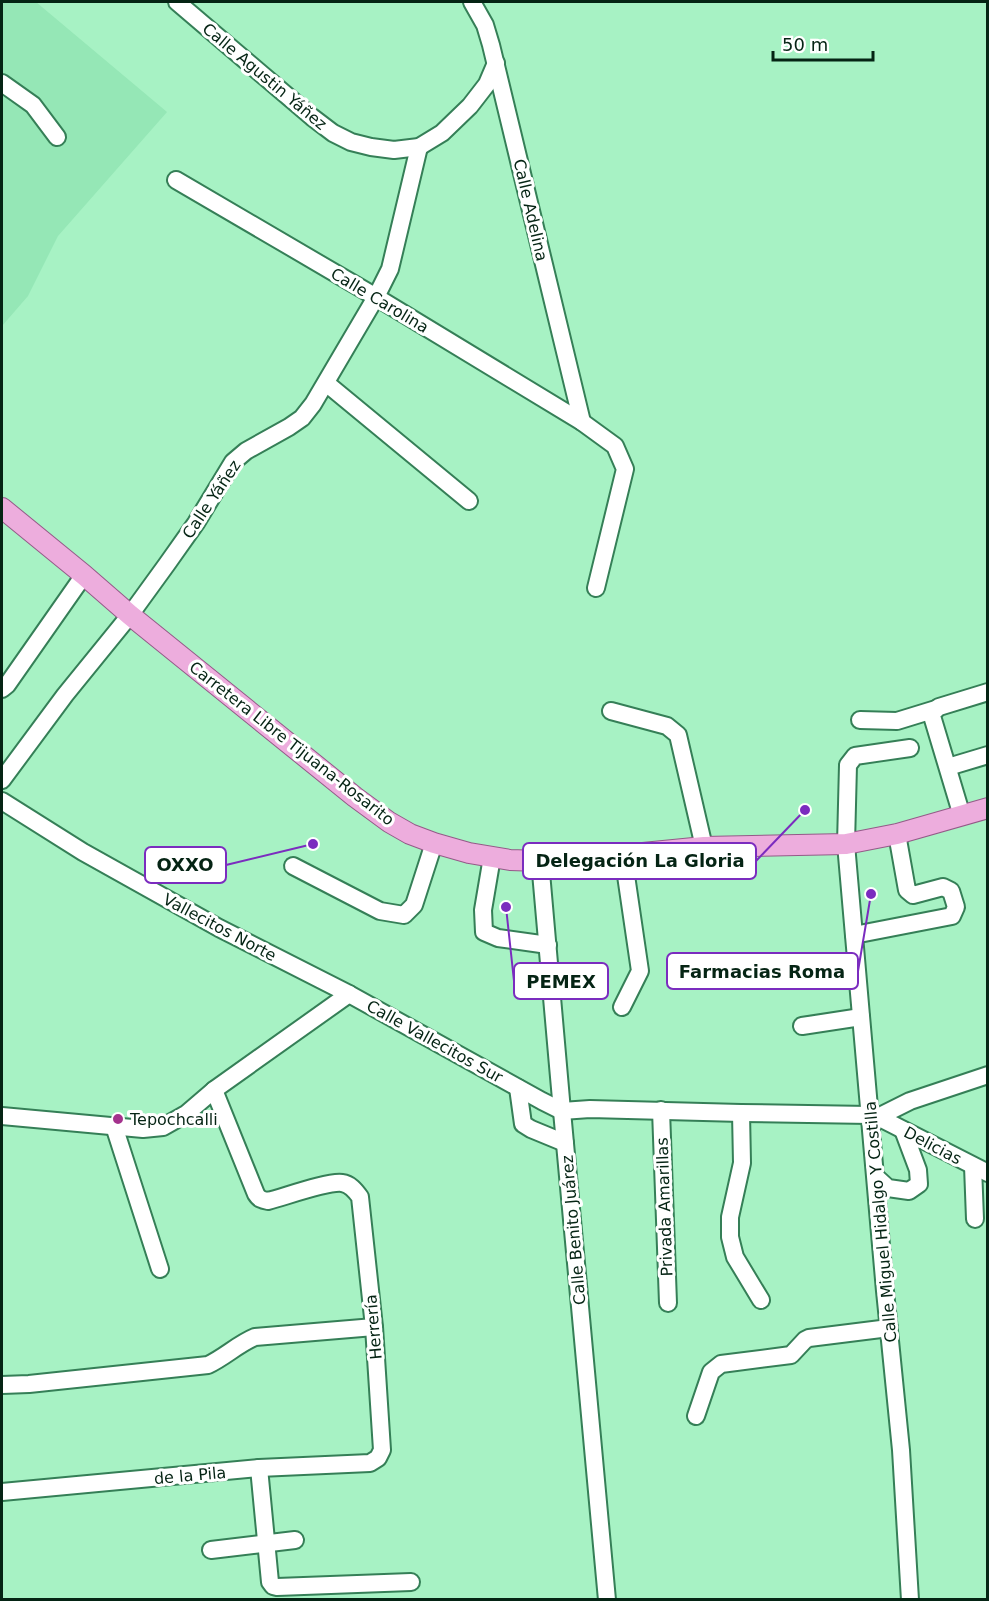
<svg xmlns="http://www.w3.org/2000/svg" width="989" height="1601" viewBox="0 0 989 1601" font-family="'DejaVu Sans',sans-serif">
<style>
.built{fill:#95e7b6}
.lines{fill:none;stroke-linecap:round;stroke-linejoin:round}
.minor-casing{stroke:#357f57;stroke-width:20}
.major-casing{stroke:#945a88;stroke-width:22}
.minor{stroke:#fff;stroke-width:16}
.major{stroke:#edaddd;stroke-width:20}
.poi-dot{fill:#a4328d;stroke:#fff;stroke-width:2}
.labels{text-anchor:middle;stroke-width:6;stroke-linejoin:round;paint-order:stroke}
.street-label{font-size:16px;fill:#052414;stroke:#fff}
.poi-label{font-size:16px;fill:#052414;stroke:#fff;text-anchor:start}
.leader{fill:none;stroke:#7b2cbf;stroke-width:2}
.callout-dot{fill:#7b2cbf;stroke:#fff;stroke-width:2}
.callout{fill:#fff;stroke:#7b2cbf;stroke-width:2}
.callout-label{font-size:18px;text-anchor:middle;font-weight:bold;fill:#052414}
</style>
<rect width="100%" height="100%" fill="#a7f2c4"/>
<path class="built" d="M2 2H36L167 112 58 236 28 296 2 326Z"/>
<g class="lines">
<g class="minor-casing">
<g id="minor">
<path d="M177 2 312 117 333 133 351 142 371 147 394 150 419 147 442 133 470 106 487 84 496 63"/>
<path d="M472 2 485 25 491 45 582 422"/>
<path d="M2 83 33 105 57 137"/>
<path d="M176 180 376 297 582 422 615 446 625 469 596 588"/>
<path d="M326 383 469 501"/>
<path d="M2 689 7 685 84 575"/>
<path d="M611 711 667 726 678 735 704 847"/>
<path d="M860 720 897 721 936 709"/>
<path d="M948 767 988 755"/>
<path d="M2 780 65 695 130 615 167 564 196 523 233 462 246 451 289 427 302 418 313 404 376 297 390 269 419 147"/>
<path d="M2 801 83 852 219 928 349 994 542 1101 562 1111 590 1109 741 1113 870 1115 878 1117 910 1101 988 1075"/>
<path d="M962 816 932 716 933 712 939 707 988 692"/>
<path d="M492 857 483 910 484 932 498 938 548 945"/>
<path d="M540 861 562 1111 607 1600"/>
<path d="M293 866 380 911 404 915 414 905 434 843"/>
<path d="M854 935 952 916 956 907 951 891 943 887 913 895 907 890 897 834"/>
<path d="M622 1007 640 971 623 855"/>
<path d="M802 1026 861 1017"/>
<path d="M518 1088 523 1124 531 1129 565 1143"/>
<path d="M661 1110 668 1303"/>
<path d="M741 1113 742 1163 730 1217V1237L735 1257 761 1300"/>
<path d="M2 1116 143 1129 163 1127 186 1114 214 1090 349 994"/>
<path d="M878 1117 988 1173"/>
<path d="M114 1126 160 1269"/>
<path d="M973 1166 975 1219"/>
<path d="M876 1177 888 1188 909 1191 919 1184 918 1170 903 1130"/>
<path d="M2 1385 29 1384 208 1365C225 1357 238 1344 255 1337L374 1327"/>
<path d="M696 1416 711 1372 721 1364 791 1355 805 1340 809 1338 889 1328"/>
<path d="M259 1468 270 1582 273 1586 277 1587 411 1582"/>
<path d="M2 1492 259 1468 370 1463 378 1458 382 1450 374 1327 360 1197C355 1190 350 1184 342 1183 328 1181 284 1197 268 1201 262 1200 259 1199 256 1194L214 1090"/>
<path d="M211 1550 295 1540"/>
<path d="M910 1600 901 1450 885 1291 846 844 848 765 855 756 910 748"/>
</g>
</g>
<g class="major-casing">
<path id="major" d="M2 508 84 575 130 615 355 797 389 822 410 834 434 843 469 853 510 860 540 861 582 859 704 847 846 844 897 834 988 808"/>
</g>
<use href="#minor" class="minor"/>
<use href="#major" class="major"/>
</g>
<circle class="poi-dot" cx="118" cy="1119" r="6"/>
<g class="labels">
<g class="street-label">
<text transform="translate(265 76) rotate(40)" y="6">Calle Agustin Yáñez</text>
<text transform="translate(531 210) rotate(77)" y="6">Calle Adelina</text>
<text transform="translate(380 300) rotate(31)" y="6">Calle Carolina</text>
<text transform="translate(211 499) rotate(-56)" y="6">Calle Yáñez</text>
<text transform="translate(292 743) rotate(38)" y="6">Carretera Libre Tijuana-Rosarito</text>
<text transform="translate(220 927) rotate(28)" y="6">Vallecitos Norte</text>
<text transform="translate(435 1041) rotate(29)" y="6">Calle Vallecitos Sur</text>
<text transform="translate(933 1145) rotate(28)" y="6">Delicias</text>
<text transform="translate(664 1207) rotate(-92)" y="6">Privada Amarillas</text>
<text transform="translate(880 1222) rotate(-95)" y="6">Calle Miguel Hidalgo Y Costilla</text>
<text transform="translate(573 1230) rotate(-95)" y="6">Calle Benito Juárez</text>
<text transform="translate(373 1327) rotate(-95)" y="6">Herrería</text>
<text transform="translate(190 1475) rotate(-5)" y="6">de la Pila</text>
</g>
<g class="poi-label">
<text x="130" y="1125">Tepochcalli</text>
</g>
</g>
<path class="leader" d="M805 810L756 861M313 844L226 865M871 894L858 971M506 907L514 981"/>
<g class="callout-dot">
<circle cx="805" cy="810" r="6"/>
<circle cx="313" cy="844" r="6"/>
<circle cx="871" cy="894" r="6"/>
<circle cx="506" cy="907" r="6"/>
</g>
<g class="callout">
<rect x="523" y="843" width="233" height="36" rx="6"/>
<rect x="145" y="847" width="81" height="36" rx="6"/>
<rect x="667" y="953" width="191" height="36" rx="6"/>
<rect x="514" y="963" width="94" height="36" rx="6"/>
</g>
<g class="callout-label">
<text x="640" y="867">Delegación La Gloria</text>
<text x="185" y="871">OXXO</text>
<text x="762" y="978">Farmacias Roma</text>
<text x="561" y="988">PEMEX</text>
</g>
<rect width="989" height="1601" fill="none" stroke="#052414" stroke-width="6"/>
<path d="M773 51v9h100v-9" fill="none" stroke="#052414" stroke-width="3"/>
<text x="782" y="51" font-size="18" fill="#052414" stroke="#ffffff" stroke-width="4.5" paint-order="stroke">50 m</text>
</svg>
